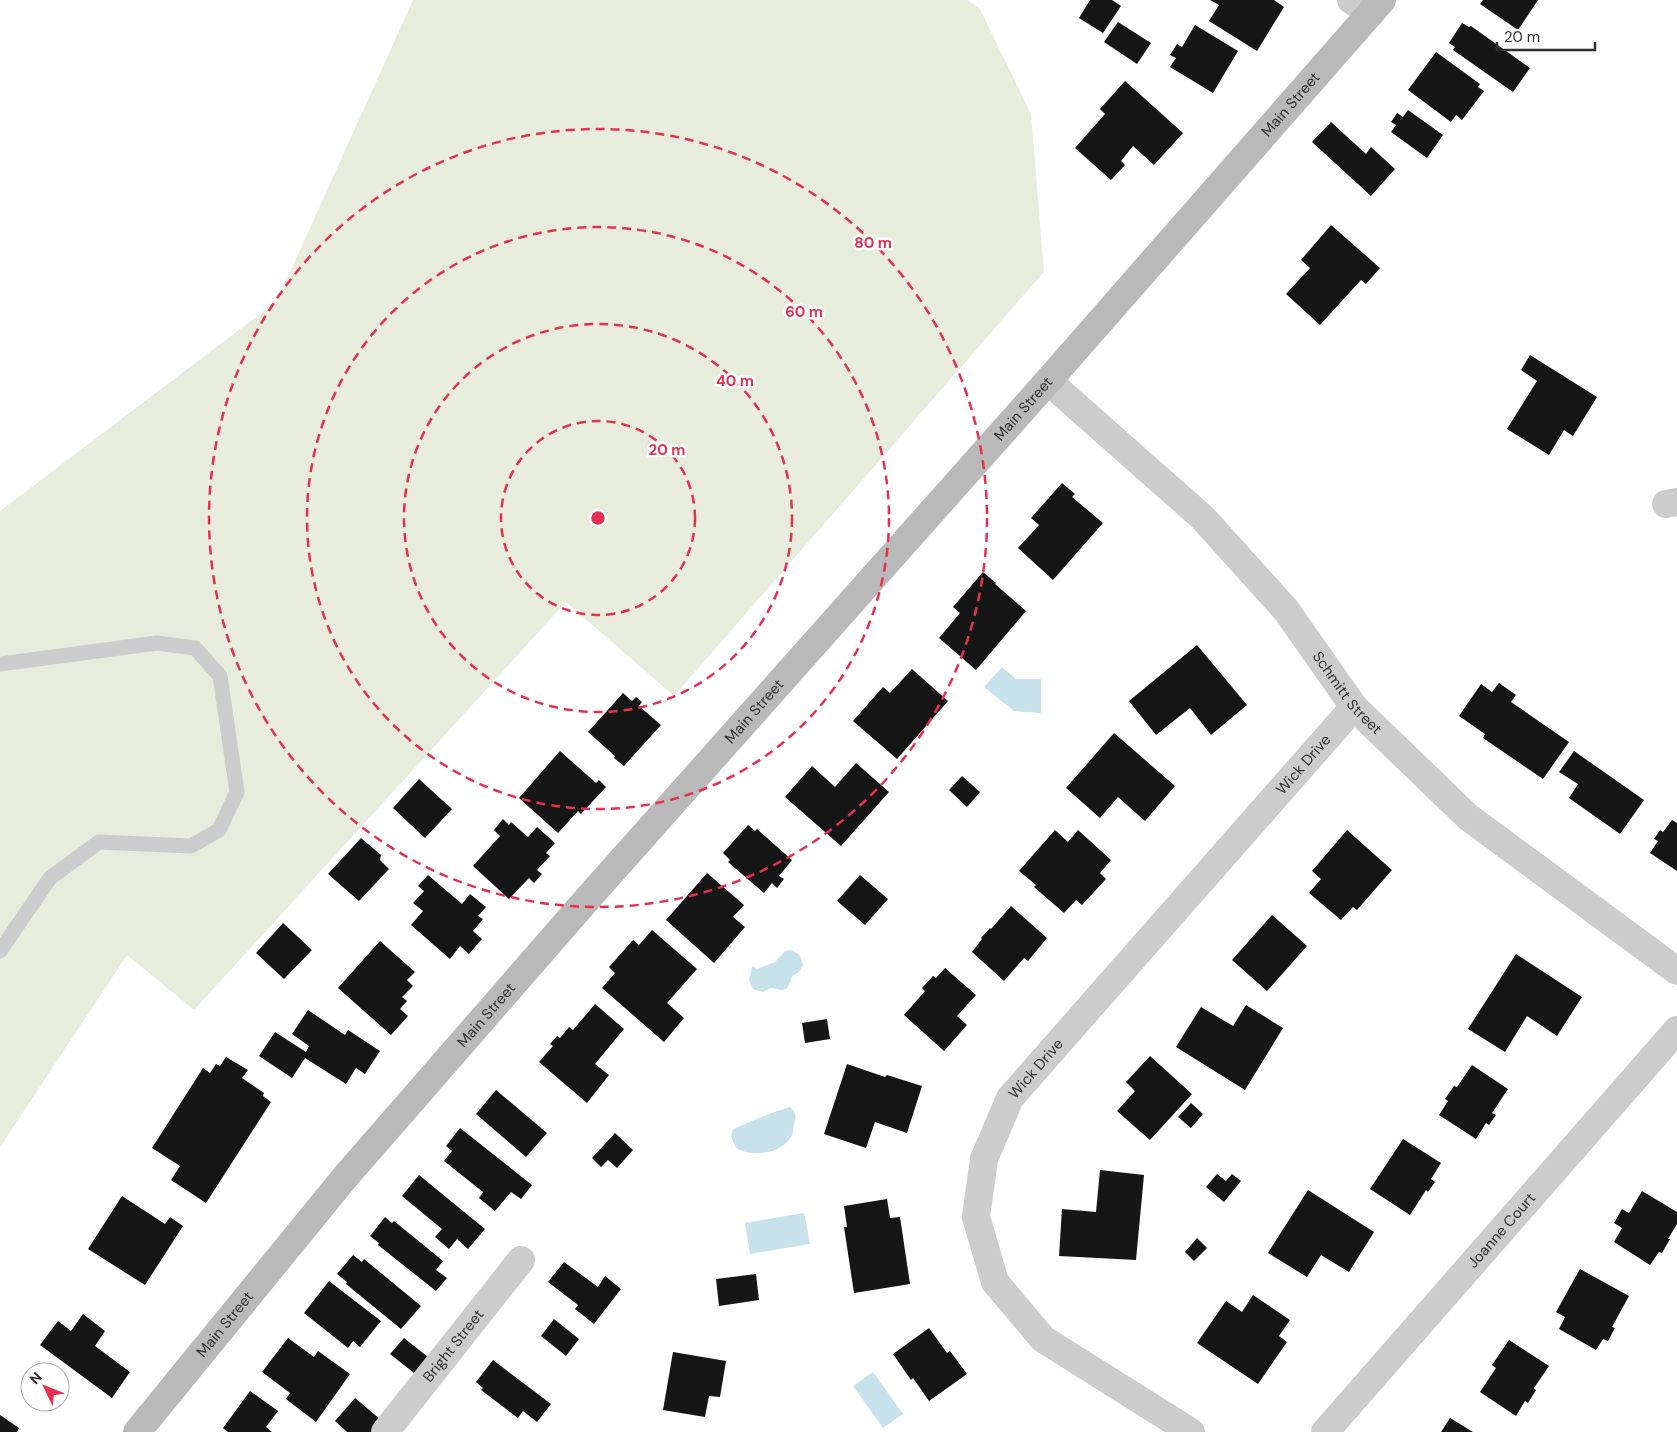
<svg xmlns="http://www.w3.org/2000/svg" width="1677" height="1432" viewBox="0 0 1677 1432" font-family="'DM Sans',sans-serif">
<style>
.green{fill:#e7ecdc}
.water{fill:#c8e2ec}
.building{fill:#161616}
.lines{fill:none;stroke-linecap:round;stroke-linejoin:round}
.lane{stroke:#ccc;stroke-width:15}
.street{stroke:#ccc;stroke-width:28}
.secondary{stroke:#b9b9b9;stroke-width:28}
.ring{fill:none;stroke:#e73051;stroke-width:2.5;stroke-dasharray:9 6}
.labels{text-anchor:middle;stroke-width:5;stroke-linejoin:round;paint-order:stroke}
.street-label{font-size:15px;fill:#2f2f2f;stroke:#fff}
.centre{fill:#e73051;stroke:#fff;stroke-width:2.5}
.ring-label{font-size:15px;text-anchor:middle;font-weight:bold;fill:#e73051;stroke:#fff;stroke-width:5;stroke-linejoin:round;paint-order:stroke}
</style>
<rect width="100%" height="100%" fill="#fff"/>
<path class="green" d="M413 0H967L980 9 1031 114 1044 272 674 696 566 602 194 1010 127 955 0 1147V511L277 301Z"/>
<g class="water">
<path d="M1002 667 1016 679H1041V713L1014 711 984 687Z"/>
<path d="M791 950 800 955 803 965 799 972 792 976 790 983 786 989 781 990 771 988 763 992 753 989 749 980 752 967 753 966 757 969 775 962 785 951Z"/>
<path d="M790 1107C797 1113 796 1116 794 1124 793 1128 794 1132 792 1135 783 1154 752 1158 736 1148L731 1136 733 1129C751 1121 770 1113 790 1107Z"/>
<path d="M804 1213 810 1244 750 1254 745 1223Z"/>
<path d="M873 1372 903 1414 883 1428 853 1386Z"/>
</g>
<g class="building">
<path d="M1090 0H1112L1121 6 1103 33 1079 18Z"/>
<path d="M1210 0H1274L1284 7 1257 51 1209 21 1219 5Z"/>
<path d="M1483 0H1538L1518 30 1480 4Z"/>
<path d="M1118 22 1151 43 1137 64 1104 42Z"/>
<path d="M1462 23 1469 27 1471 26 1530 68 1513 92 1453 50 1455 47 1449 43Z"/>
<path d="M1195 25 1238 51 1213 93 1170 67 1176 58 1170 55 1177 44 1182 47Z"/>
<path d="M1436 52 1480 84 1478 87 1484 91 1462 120 1456 115 1451 122 1408 90Z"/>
<path d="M1125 81 1183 133 1154 165 1133 146 1121 161 1125 165 1111 180 1075 148 1105 114 1100 109Z"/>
<path d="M1408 110 1443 135 1427 158 1391 132 1396 125 1391 122 1397 113 1403 117Z"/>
<path d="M1331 122 1366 154 1371 147 1395 169 1371 196 1312 142Z"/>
<path d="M1331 225 1380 268 1366 284 1361 280 1320 325 1286 294 1310 268 1301 260Z"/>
<path d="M1530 355 1597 397 1573 436 1564 430 1549 455 1507 429 1537 381 1521 370Z"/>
<path d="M1062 483 1075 494 1072 497 1103 523 1053 580 1018 548 1039 525 1031 518Z"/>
<path d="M983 572 996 583 995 584 1026 611 976 670 939 638 960 613 953 607Z"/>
<path d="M1197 645 1247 705 1211 735 1190 708 1156 735 1129 701Z"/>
<path d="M912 669 948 701 897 759 853 721 883 687 890 693Z"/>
<path d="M1499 683 1516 695 1511 702 1569 742 1543 779 1483 738 1485 734 1459 716 1481 684 1492 692Z"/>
<path d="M623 693 632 701 636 697 642 702 639 706 661 725 624 766 614 758 615 756 588 732Z"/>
<path d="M1114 733 1175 786 1145 821 1118 797 1100 818 1066 788Z"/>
<path d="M560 751 596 783 599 780 606 787 581 814 578 811 558 833 519 798Z"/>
<path d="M1574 751 1644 800 1620 834 1569 798 1578 784 1559 772Z"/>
<path d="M856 763 889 792 841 846 785 797 812 766 835 787Z"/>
<path d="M962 776 980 792 967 807 949 790Z"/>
<path d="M419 779 452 809 425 838 393 808Z"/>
<path d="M503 819 509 825 511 822 528 837 537 827 555 843 546 853 550 856 537 870 542 874 534 883 529 878 509 899 473 866 500 836 494 830Z"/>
<path d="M1672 820 1677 823V871L1650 853 1658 841 1654 839 1660 830 1663 832Z"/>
<path d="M748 825 755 831 757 829 792 860 779 876 784 879 777 888 772 883 764 893 728 862 730 860 723 853Z"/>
<path d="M1055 830 1068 842 1078 830 1111 860 1100 873 1106 879 1082 905 1076 900 1064 913 1034 887 1036 885 1019 871Z"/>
<path d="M1347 830 1392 870 1357 910 1353 907 1341 920 1309 893 1321 879 1312 871Z"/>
<path d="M361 838 381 855 380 860 389 869 359 901 328 874Z"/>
<path d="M707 873 744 905 733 917 745 927 714 963 666 920Z"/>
<path d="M428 875 462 904 470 894 486 907 478 916 483 919 473 931 482 939 469 954 460 946 450 959 411 925 423 911 413 903 424 891 418 886Z"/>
<path d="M860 875 888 899 865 925 837 901Z"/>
<path d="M1011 906 1047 938 1028 961 1024 958 1004 981 972 952 982 939 981 938 990 928 991 929Z"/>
<path d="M1272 915 1307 946 1267 991 1232 960Z"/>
<path d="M283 923 312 950 284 979 256 953Z"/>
<path d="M652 930 697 969 667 1003 684 1018 664 1042 602 988 615 973 609 967 633 940 639 945Z"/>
<path d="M380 941 415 972 407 980 413 986 402 997 407 1001 400 1009 408 1016 391 1035 338 988Z"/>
<path d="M1516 954 1582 997 1557 1036 1527 1016 1505 1052 1468 1029Z"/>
<path d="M945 968 976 995 957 1016 967 1025 944 1051 904 1015 925 991 922 988 933 976 936 978Z"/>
<path d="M595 1004 624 1029 595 1064 609 1075 587 1103 539 1062 553 1046 550 1044 557 1036 560 1038 569 1027 573 1030Z"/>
<path d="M1246 1005 1283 1028 1245 1090 1176 1047 1201 1007 1233 1026Z"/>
<path d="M308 1010 345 1035 348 1030 380 1051 365 1074 356 1068 346 1084 305 1058 292 1078 259 1056 275 1032 306 1052 309 1046 292 1034Z"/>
<path d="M827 1019 830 1039 805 1043 802 1023Z"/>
<path d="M1150 1056 1192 1094 1150 1140 1117 1111 1135 1091 1126 1082Z"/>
<path d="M226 1057 248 1070 242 1078 264 1093 263 1096 271 1102 206 1203 171 1180 180 1166 152 1148 203 1068 210 1073 216 1064 220 1066Z"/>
<path d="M847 1064 885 1077 887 1075 922 1086 907 1133 875 1122 866 1148 824 1134Z"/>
<path d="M1472 1065 1508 1089 1492 1113 1496 1115 1489 1125 1486 1123 1476 1139 1439 1115 1448 1101 1445 1099 1454 1086 1457 1087Z"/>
<path d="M496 1090 547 1133 526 1157 476 1114Z"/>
<path d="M1191 1103 1203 1114 1191 1128 1178 1117Z"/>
<path d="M460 1128 532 1185 521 1199 511 1192 495 1211 479 1198 483 1192 444 1161 452 1151 446 1146Z"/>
<path d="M615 1133 633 1150 617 1168 608 1160 601 1167 592 1158Z"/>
<path d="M1403 1139 1441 1163 1431 1179 1435 1182 1428 1192 1426 1190 1410 1215 1370 1189Z"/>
<path d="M1100 1170 1144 1175 1136 1260 1059 1256 1062 1209 1096 1212Z"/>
<path d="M1217 1174 1226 1181 1232 1174 1241 1181 1224 1202 1206 1187Z"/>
<path d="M419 1175 485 1229 468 1249 457 1239 449 1249 435 1237 442 1229 402 1196Z"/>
<path d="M1308 1190 1374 1232 1349 1272 1321 1255 1307 1277 1268 1253Z"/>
<path d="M1642 1191 1677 1212V1224L1668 1239H1670L1662 1253 1659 1252 1650 1265 1614 1242 1622 1228 1614 1223 1622 1209 1629 1213Z"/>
<path d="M122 1196 165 1224 170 1217 183 1226 145 1285 88 1249Z"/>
<path d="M887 1199 890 1218 900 1217 910 1284 854 1293 844 1227H847L844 1206Z"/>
<path d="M385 1217 392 1223 394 1221 443 1261 436 1270 447 1278 436 1291 378 1245 379 1243 370 1236Z"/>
<path d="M1197 1238 1207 1248 1194 1261 1185 1252Z"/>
<path d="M353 1255 362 1262 364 1259 421 1306 401 1329 346 1284 347 1282 337 1274Z"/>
<path d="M564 1262 598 1287 605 1276 621 1289 594 1324 575 1309 578 1305 548 1282Z"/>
<path d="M1580 1269 1629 1296 1612 1327 1615 1328 1608 1341 1603 1339 1596 1350 1559 1329 1565 1317 1556 1312Z"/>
<path d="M756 1274 759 1300 719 1306 716 1279Z"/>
<path d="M329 1281 381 1321 360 1347 353 1341 348 1348 304 1313Z"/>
<path d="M1253 1295 1290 1320 1279 1336 1287 1342 1258 1384 1197 1343 1226 1301 1242 1312Z"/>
<path d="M83 1314 105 1331 95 1346 130 1372 112 1398 40 1345 58 1321 71 1331Z"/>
<path d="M554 1319 579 1339 566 1356 541 1336Z"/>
<path d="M929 1328 947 1353 950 1351 967 1374 929 1401 913 1378 911 1380 893 1354Z"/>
<path d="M288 1338 314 1357 318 1351 350 1374 316 1422 286 1399 290 1393 262 1372Z"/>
<path d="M404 1338 428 1357 414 1373 390 1354Z"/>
<path d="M1509 1340 1549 1366 1534 1388 1536 1390 1528 1403 1525 1401 1516 1416 1480 1392 1496 1368 1492 1365Z"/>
<path d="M673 1352 726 1361 720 1397 709 1396 705 1417 663 1410Z"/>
<path d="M493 1360 551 1404 537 1422 523 1411 518 1418 481 1390 483 1388 476 1382Z"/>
<path d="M250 1391 278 1411 266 1427 272 1432H228L223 1428Z"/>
<path d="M355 1398 381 1420 371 1432H347L335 1421Z"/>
<path d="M0 1415 19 1428 17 1432H0Z"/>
<path d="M1450 1418 1473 1432H1441Z"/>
</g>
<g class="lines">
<path class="lane" d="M0 664 157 643 195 648 220 676 237 792 219 830 191 846 99 842 50 878 0 951"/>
<g class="street">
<path d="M1351 0 1371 13"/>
<path id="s1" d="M1048 381 1203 518 1286 610 1354 707 1468 817 1677 971"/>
<path d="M1666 504 1677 502"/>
<path id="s2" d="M385 1432 521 1260"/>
<path id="s3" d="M1191 1432 1043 1339 995 1282 976 1217 984 1159 1010 1098 1354 707"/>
<path id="s4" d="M1325 1432 1677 1030"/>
</g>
<path class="secondary" id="s5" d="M137 1432 346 1176 590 896 1048 381 1382 0"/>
</g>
<g class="ring">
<circle cx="598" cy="518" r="97"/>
<circle cx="598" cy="518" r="194"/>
<circle cx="598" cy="518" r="291"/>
<circle cx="598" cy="518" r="389"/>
</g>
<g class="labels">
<g class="street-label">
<text dy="5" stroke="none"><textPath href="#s5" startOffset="1759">Main Street</textPath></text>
<text dy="5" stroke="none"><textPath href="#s5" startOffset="1354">Main Street</textPath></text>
<text dy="5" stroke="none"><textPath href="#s1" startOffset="434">Schmitt Street</textPath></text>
<text dy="5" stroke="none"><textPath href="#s5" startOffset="949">Main Street</textPath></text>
<text dy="5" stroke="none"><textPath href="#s3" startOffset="886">Wick Drive</textPath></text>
<text dy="5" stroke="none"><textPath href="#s5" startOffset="544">Main Street</textPath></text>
<text dy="5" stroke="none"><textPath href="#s3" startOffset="481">Wick Drive</textPath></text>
<text dy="5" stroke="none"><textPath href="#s4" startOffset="268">Joanne Court</textPath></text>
<text dy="5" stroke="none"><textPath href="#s5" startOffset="139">Main Street</textPath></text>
<text dy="5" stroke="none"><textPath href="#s2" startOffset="110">Bright Street</textPath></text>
</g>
</g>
<circle cx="598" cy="518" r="8" class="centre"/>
<g class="ring-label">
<text x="873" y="248">80 m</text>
<text x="804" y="317">60 m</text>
<text x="735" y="386">40 m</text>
<text x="667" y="455">20 m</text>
</g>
<g transform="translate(45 1387) rotate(313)"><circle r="24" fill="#ffffff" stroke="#acacac"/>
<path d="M0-4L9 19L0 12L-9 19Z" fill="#e73051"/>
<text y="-8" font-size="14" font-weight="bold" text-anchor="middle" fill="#2f2f2f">N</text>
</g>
<path d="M1497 42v8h98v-8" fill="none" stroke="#2f2f2f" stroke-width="2.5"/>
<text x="1504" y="42" font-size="15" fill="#2f2f2f" stroke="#ffffff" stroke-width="4" paint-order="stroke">20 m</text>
</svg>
